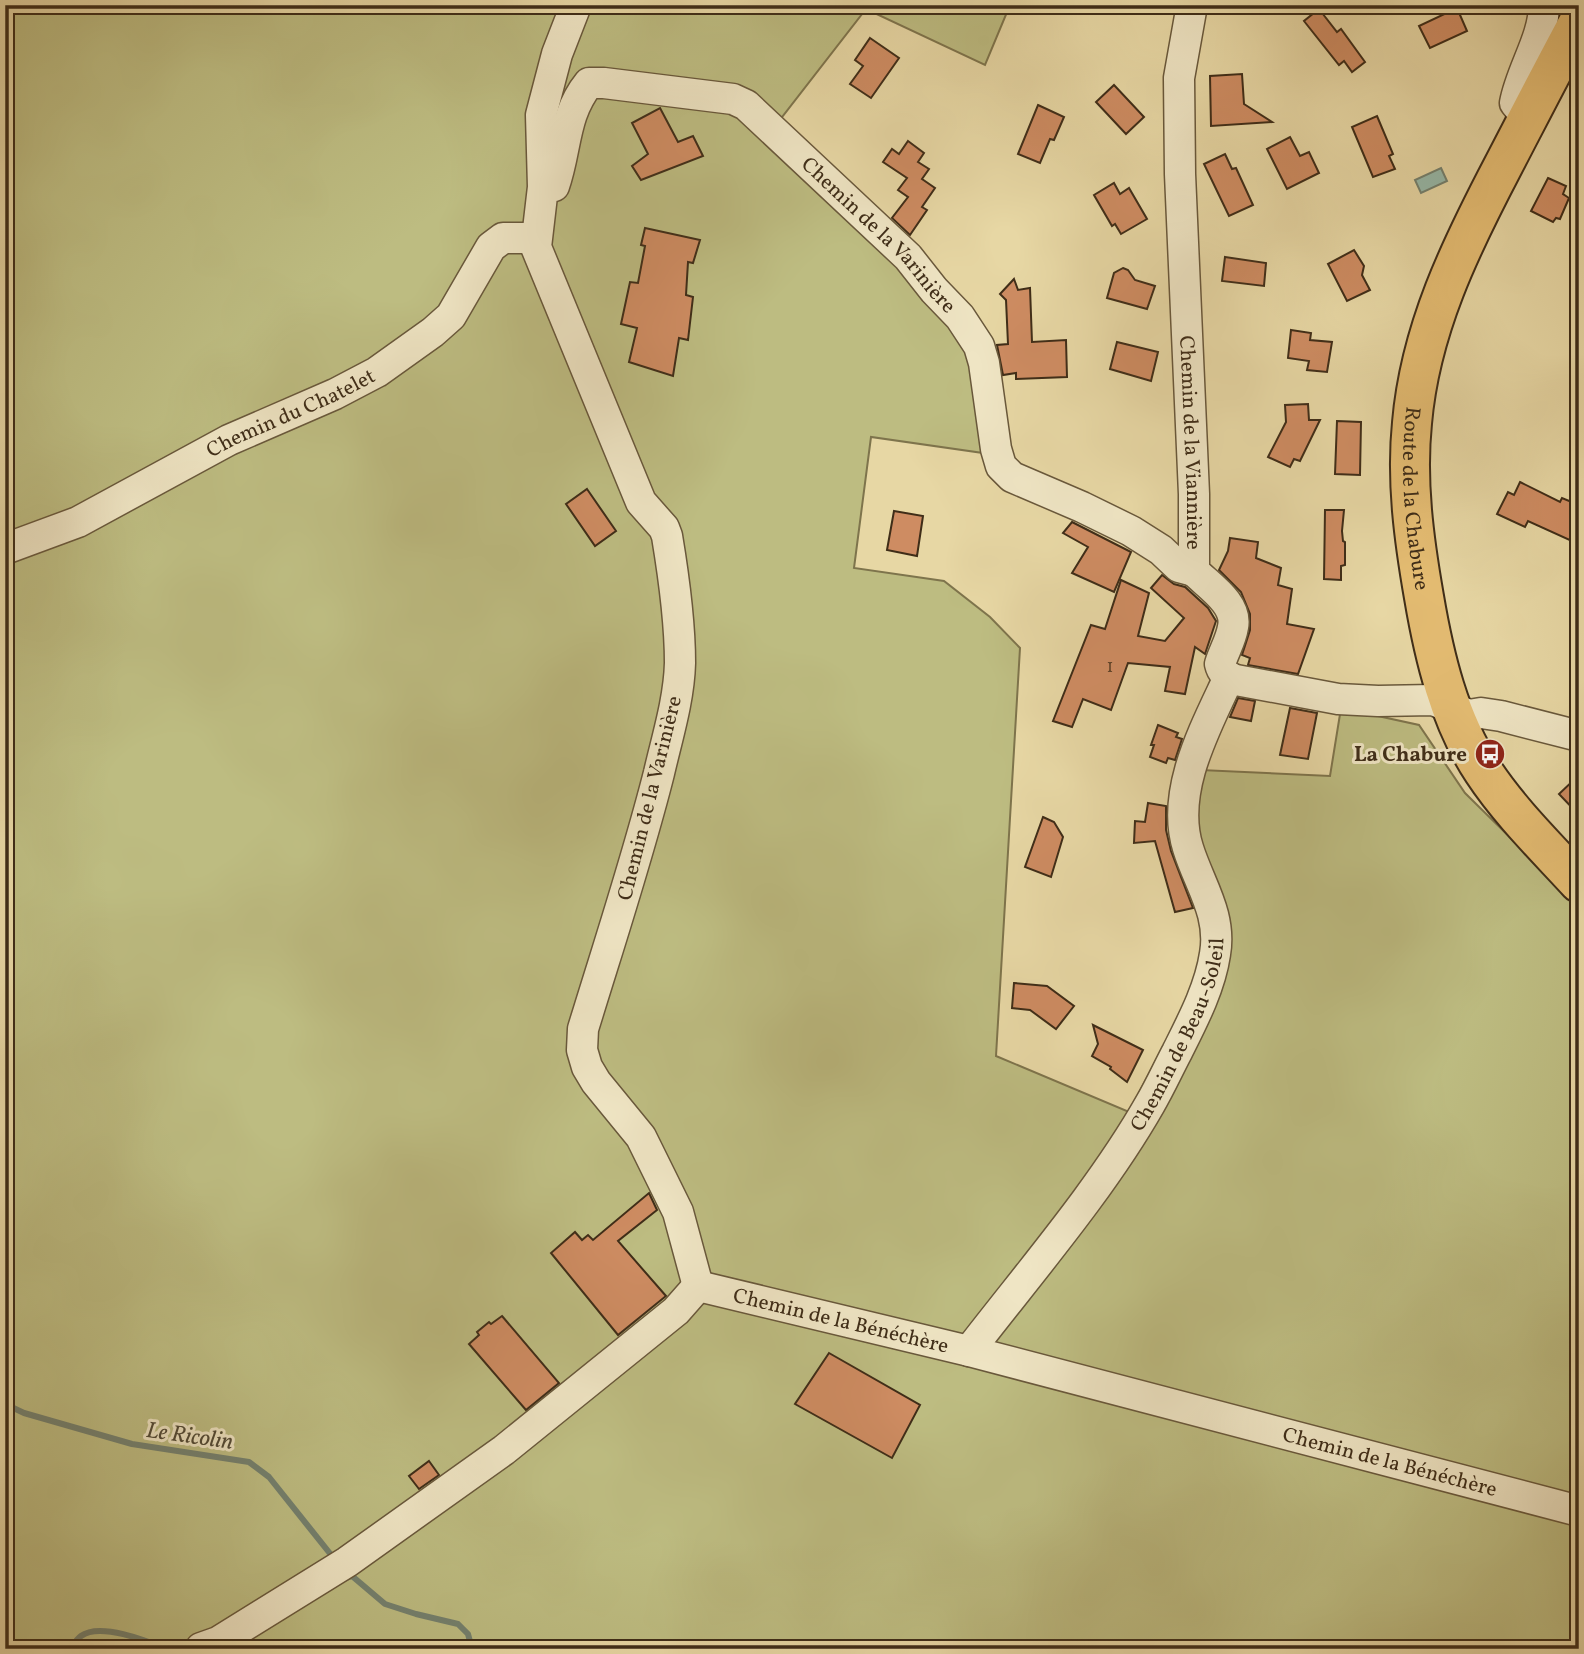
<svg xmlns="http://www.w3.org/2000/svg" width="1584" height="1654" viewBox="0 0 1584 1654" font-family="Vollkorn,serif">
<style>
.green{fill:#bdbc81;stroke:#7e744c;stroke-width:2}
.water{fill:#97b9a9;stroke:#74816f;stroke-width:2}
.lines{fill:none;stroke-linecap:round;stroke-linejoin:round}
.stream{stroke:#74816f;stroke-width:6}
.building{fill:#ce8c62;stroke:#3f2d18;stroke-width:2}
.minor-casing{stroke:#69583b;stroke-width:33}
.major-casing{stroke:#3f2d18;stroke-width:42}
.minor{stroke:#efe5c4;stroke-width:30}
.major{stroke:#e4bc72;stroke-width:38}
.labels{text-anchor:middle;stroke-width:6;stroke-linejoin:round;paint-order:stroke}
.number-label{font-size:18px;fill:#63452a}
.street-label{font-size:21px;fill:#3f2d18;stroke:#efe5c4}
.poi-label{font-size:21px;font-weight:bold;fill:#3f2d18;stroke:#efe5c4;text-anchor:end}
.water-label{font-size:23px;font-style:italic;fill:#514935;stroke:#efe5c4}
</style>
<rect width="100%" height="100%" fill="#e7d7a4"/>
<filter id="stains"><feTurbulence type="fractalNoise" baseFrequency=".00286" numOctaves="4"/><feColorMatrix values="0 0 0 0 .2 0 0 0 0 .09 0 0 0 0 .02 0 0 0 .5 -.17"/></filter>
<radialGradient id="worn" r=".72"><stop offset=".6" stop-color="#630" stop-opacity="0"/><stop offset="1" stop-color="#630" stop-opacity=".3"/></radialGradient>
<path class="green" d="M5 5H1010L985 65 866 9 769 134 839 199 974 353 990 454 871 437 854 568 944 581 990 617 1020 648 996 1056 1129 1112 1201 974 1206 916 1194 834 1201 770 1330 776 1341 708 1419 725 1465 793 1539 866 1579 910V1649H5Z"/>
<path class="water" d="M1441 168 1447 181 1421 193 1415 180Z"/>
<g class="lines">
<g class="stream">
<path d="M5 1404 24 1413 132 1444 249 1462 269 1477 332 1556"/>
<path d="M346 1578 352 1576 385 1604 416 1614 458 1624 468 1634 472 1649"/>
<path d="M70 1649C73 1645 77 1639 81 1636 100 1622 147 1641 167 1649"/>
</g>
</g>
<g class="building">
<path d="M1457 8 1467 31 1430 48 1419 26Z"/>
<path d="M1319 9 1337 32 1341 29 1365 62 1352 72 1344 61 1339 65 1304 21Z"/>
<path d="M870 38 899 58 871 98 850 84 863 66 855 60Z"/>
<path d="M1242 74 1244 104 1272 122 1211 126 1210 76Z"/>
<path d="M1114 85 1144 117 1126 134 1096 102Z"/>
<path d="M1038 105 1064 117 1054 140 1050 139 1040 163 1018 154Z"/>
<path d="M660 108 678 142 693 136 703 156 641 180 632 166 648 154 632 123Z"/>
<path d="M1377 116 1393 154 1389 156 1395 169 1373 177 1352 127Z"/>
<path d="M1290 137 1300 156 1309 152 1319 173 1287 189 1267 149Z"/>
<path d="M908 141 924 153 918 162 929 169 922 179 935 188 922 207 927 210 910 235 892 218 908 197 898 190 907 178 883 162 892 149 899 154Z"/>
<path d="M1225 154 1232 169 1236 168 1253 205 1229 216 1204 164Z"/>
<path d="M1548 178 1566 186 1563 194 1569 198 1560 219 1556 218 1553 222 1531 211Z"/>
<path d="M1114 183 1120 194 1129 188 1147 219 1121 234 1115 224 1112 226 1094 195Z"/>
<path d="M645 228 700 240 693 263 688 262 686 295 693 297 688 340 679 338 673 376 629 362 637 328 621 324 630 282 638 283 645 246 641 245Z"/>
<path d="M1354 250 1364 266 1362 275 1370 290 1347 301 1328 264Z"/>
<path d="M1225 257 1266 263 1264 286 1222 281Z"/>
<path d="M1123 268 1128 270 1135 280 1155 286 1147 309 1107 298 1114 273Z"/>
<path d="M1014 279 1018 290 1030 288 1032 342 1066 340 1067 377 1016 379V373L1003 375 997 345 1008 344 1006 300 1000 294Z"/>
<path d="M1291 330 1311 333 1310 340 1332 342 1327 372 1307 370 1309 361 1288 358Z"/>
<path d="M1117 342 1158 352 1151 381 1110 369Z"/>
<path d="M1308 404 1309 420H1320L1300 461 1294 459 1290 467 1268 457 1286 422 1285 405Z"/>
<path d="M1337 421 1361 422 1360 475 1335 474Z"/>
<path d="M1520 482 1560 502 1562 498 1579 505V533L1574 542 1528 521 1525 527 1497 514 1508 492 1514 495Z"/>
<path d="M587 489 616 531 595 546 566 504Z"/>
<path d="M1325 510H1344L1342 531 1343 541 1345 542V565L1341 566V580L1324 579Z"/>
<path d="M894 511 923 516 917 556 887 550Z"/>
<path d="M1072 522 1131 552 1114 592 1072 573 1088 547 1063 533Z"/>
<path d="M1230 538 1258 542 1256 558 1281 568 1278 585 1292 589 1287 624 1314 629 1298 674 1248 665 1250 658 1242 655 1250 630V614L1241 592 1219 570 1228 551Z"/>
<path d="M1162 575 1174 584 1185 587 1208 608 1216 621 1205 654 1195 647 1185 694 1165 691 1170 667 1128 663 1111 710 1083 699 1072 727 1053 721 1091 625 1105 629 1121 580 1149 593 1138 636 1165 641 1184 618 1151 588Z"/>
<path d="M1238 698 1255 701 1251 721 1230 717Z"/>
<path d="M1290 708 1317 713 1308 759 1280 755Z"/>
<path d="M1158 725 1178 733 1176 737 1182 739 1175 760 1168 758 1166 763 1150 757 1154 745H1151Z"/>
<path d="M1579 775V815L1559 794Z"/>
<path d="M1148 803 1166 806V830L1171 851 1193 908 1175 912 1155 841 1134 843 1135 821 1145 822Z"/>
<path d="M1043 817 1054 822 1063 837 1051 877 1025 867Z"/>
<path d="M1014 983 1047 986 1074 1006 1056 1029 1030 1010 1012 1008Z"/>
<path d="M1093 1025 1143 1050 1127 1082 1110 1069 1111 1067 1092 1056 1098 1044Z"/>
<path d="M649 1193 657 1210 618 1241 666 1296 618 1335 551 1253 575 1232 582 1240 588 1235 593 1240Z"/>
<path d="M502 1316 559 1383 526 1410 469 1344 479 1335 477 1332 489 1322 491 1324Z"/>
<path d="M829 1353 920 1405 892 1458 795 1404Z"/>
<path d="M429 1461 439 1475 419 1489 409 1476Z"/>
</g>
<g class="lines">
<g class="minor-casing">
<g id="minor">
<path d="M576 5 557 54 541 115 543 187 536 247 641 502 664 528 667 536C674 578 680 620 680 663 679 700 667 738 659 773 637 860 609 944 583 1029L582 1050 587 1067 596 1082 641 1137 678 1212 698 1286"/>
<path id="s1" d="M1192 5 1179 78 1180 174 1194 494V571C1209 586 1238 604 1233 627 1231 640 1224 651 1220 664 1222 673 1227 677 1236 680L1338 699 1378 701 1433 700 1469 715 1481 713 1501 716 1579 736"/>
<path d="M1529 113 1519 108 1515 103C1521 70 1544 38 1544 5"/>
<path id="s2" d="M554 186C567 149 563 115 589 83H604L733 99 746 105 908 257 934 290 960 317 979 346 984 363 996 449 1001 466 1012 477 1082 507 1131 531 1161 550 1179 567 1194 571"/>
<path id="s3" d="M5 549 78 522 229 440 335 394 377 372 433 332 451 316 491 247 503 238H535"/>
<path id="s4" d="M698 1286 969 1351 1579 1511"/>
<path id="s5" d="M969 1351C1029 1273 1101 1190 1150 1104 1160 1087 1168 1069 1177 1052 1192 1022 1210 988 1215 954 1222 914 1199 884 1188 848 1170 791 1206 727 1229 677"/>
<path d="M201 1648 218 1642 347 1562 504 1450 676 1311 698 1286"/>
</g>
</g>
<g class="major-casing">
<g id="major">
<path id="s6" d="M1579 21C1553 69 1528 118 1503 166 1460 248 1420 330 1412 423 1406 481 1414 540 1424 597 1434 656 1449 720 1483 771 1510 812 1546 847 1579 883"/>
</g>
</g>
<use href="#minor" class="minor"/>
<use href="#major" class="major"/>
</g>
<defs>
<g id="bus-disc" transform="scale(1.575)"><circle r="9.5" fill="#8f2418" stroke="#efe5c4"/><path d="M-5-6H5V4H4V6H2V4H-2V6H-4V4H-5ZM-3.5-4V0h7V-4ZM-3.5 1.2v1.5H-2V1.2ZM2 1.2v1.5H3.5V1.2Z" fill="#fff"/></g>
</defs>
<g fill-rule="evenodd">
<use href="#bus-disc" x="1490" y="754"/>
</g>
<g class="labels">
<g class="number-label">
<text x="1110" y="672">1</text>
</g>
<g class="street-label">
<text dy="7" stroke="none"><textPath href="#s2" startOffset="455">Chemin de la Varinière</textPath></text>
<text dy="7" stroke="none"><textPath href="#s3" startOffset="317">Chemin du Chatelet</textPath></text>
<text dy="7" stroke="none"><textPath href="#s1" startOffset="439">Chemin de la Viannière</textPath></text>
<text dy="7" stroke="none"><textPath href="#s6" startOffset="514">Route de la Chabure</textPath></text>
<text transform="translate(649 798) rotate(-76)" y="7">Chemin de la Varinière</text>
<text dy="7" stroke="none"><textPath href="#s5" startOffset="382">Chemin de Beau-Soleil</textPath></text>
<text dy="7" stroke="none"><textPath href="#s4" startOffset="147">Chemin de la Bénéchère</textPath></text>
<text dy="7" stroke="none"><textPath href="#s4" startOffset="714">Chemin de la Bénéchère</textPath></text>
</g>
<g class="poi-label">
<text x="1467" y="761">La Chabure</text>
</g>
<g class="water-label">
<text transform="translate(190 1435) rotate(8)" y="8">Le Ricolin</text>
</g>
</g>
<rect width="1584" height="1654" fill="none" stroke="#e7d7a4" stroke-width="28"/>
<rect x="7" y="7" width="1570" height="1640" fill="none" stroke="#3f2d18" stroke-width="3.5"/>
<rect x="14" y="14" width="1556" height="1626" fill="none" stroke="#3f2d18" stroke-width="2"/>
<rect width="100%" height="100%" filter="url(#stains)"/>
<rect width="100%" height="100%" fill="url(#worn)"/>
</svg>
